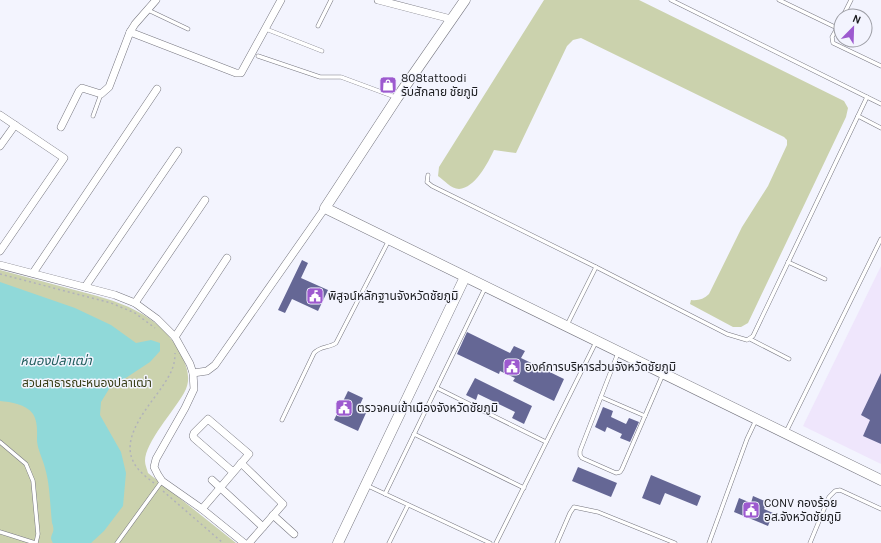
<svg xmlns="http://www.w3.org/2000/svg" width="881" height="543" viewBox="0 0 881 543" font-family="Karla,'Noto Sans Thai',sans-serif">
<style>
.education{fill:#efe6fc}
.green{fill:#cbd2ad}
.water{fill:#90d9d9}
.building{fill:#656795}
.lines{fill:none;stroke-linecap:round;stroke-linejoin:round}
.lane-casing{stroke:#777780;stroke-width:4.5}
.street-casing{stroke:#777780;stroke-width:8}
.secondary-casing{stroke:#777780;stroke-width:11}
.path{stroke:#b1b2ba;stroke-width:1.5;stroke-dasharray:2 3;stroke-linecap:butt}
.lane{stroke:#fff;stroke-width:3.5}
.street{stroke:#fff;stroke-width:7}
.secondary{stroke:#fff;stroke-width:10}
.labels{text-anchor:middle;stroke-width:3;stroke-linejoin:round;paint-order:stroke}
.poi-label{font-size:12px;fill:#191a1d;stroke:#f3f4fe;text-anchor:start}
.park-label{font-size:12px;fill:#363c14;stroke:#f3f4fe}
.water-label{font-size:13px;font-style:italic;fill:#205d5d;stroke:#f3f4fe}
</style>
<rect width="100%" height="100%" fill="#f3f4fe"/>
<path class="education" d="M881 266V464L803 426Z"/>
<g class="green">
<path d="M544 0H639L844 101 848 108 846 117 748 323 741 327H733L690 304 691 300C698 301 704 299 709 294L742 227 768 186 787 145V140L784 137 581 38 573 40 567 46 516 153 494 150C488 163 475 188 459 189 451 189 444 180 438 176L439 167Z"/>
<path d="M0 270C24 276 47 283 71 289 117 301 160 311 183 358 188 370 191 381 184 393 174 411 145 442 145 461 145 465 147 469 148 473L236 543H0Z"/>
</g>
<path class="water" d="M0 282 75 308 111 325 136 343 151 340 160 343V351L150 362 109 389 101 402 100 415 121 452 126 473 123 506 104 531 91 543H53C50 538 51 537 53 532 54 529 53 525 52 523 50 504 50 485 45 468 43 459 38 451 37 441 37 432 38 422 33 414 26 404 11 402 0 401Z"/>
<g class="building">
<path d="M302 260 308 263 301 278 328 290 318 311 292 299 285 313 278 310Z"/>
<path d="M467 332 510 353 514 346 525 351 521 358 564 379 554 401 513 381 515 378 500 371 499 374 457 354Z"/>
<path d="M881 373V444L863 436 870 420 861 415Z"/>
<path d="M475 378 532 406 524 424 512 418 515 412 478 394 476 400 466 395Z"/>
<path d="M348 391 363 398 358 409 366 413 358 431 334 420Z"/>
<path d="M603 407 613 411 611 417 626 424 629 418 639 422 630 442 620 438 622 434 607 427 605 432 595 427Z"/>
<path d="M578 467 617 483 611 497 572 481Z"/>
<path d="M651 475 701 496 697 506 665 493 660 505 642 498Z"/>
<path d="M753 496 767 502 764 509 773 513 768 526 734 512 739 498 751 503Z"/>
</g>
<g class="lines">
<g class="lane-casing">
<g id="lane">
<path d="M671 0 881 104"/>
<path d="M779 0 837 28 841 20"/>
<path d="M148 10 188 29"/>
<path d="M843 16 851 0"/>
<path d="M318 26 331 0"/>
<path d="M837 28 832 37 833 43 881 66"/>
<path d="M266 29 322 51"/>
<path d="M258 56 320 77H341L395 97"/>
<path d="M93 116 101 94"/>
<path d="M858 116 881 128"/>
<path d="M428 175 427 182 432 186 596 267 727 334 747 340 753 336 867 97"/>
<path d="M788 262 825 279"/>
<path d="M567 325 596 267"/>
<path d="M750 339 789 359"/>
<path d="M618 353 580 451V455L582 458 616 473 620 472 622 469 663 374"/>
<path d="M437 388 546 442"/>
<path d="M601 397 645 416"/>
<path d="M282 420 314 353C320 346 329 348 336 343L389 240"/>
<path d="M786 432 881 239"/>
<path d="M414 434 524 488"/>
<path d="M0 442 26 464 33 481 38 534 36 543"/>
<path d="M366 485 490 543"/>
<path d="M385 494 485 288"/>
<path d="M0 532 35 543"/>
<path d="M117 543 162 481"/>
<path d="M389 543 408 505"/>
<path d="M496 543 596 342"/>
<path d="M557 543 570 513 574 507 598 512 675 543"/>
<path d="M709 543 747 439 756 420"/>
<path d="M810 543 829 497 835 491 840 490 881 509"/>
</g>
</g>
<g class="street-casing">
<g id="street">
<path d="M378 0 451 19"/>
<path d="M130 32 236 73H241L281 0"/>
<path d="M0 115 64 158 0 251"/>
<path d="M61 127 79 91 82 88 101 94 109 87 130 32 135 24 156 0"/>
<path d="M0 146 15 125"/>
<path d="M0 265 115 295 135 303 157 319 175 337 190 364 193 373 194 389 185 408 156 459 154 467 158 475 162 481 202 509 244 543"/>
<path d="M33 273 157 89"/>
<path d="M85 287 178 151"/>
<path d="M135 303 205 200"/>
<path d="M175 337 227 258"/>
<path d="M193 373 207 371 215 365 325 208"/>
<path d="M241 463 283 504 249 543"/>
<path d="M212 480 263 527"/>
<path d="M202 509 249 454 208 419 194 433 193 436 194 438 233 472"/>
<path d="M273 515 294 534"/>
</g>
</g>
<g class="secondary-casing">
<g id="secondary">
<path d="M465 0 397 98 325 208 881 480"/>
<path d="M338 543 465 277"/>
</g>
</g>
<g class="path">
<path d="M0 274 111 303 135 313 155 328"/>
<path d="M154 483C146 477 137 470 133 461 121 436 149 406 162 387 170 375 175 367 175 353"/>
<path d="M163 491 223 543"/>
</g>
<use href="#lane" class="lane"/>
<use href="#street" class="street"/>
<use href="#secondary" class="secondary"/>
</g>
<defs>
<g id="shop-square" transform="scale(0.9)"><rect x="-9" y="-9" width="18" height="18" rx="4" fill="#9d5acf" stroke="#f3f4fe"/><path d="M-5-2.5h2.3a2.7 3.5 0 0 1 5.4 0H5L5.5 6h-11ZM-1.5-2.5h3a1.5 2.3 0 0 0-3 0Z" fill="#fff"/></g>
<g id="civic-square" transform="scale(0.9)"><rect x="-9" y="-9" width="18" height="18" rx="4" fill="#9d5acf" stroke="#f3f4fe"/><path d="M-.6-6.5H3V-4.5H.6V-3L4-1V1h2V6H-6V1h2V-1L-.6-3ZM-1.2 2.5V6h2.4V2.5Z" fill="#fff"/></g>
</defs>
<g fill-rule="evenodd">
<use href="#shop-square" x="388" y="85"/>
<use href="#civic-square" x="315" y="296"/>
<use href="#civic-square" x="512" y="367"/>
<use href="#civic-square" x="344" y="408"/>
<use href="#civic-square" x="751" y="510"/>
</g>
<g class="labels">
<g class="poi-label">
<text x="401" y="82">808tattoodi<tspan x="401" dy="14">รับสักลาย ชัยภูมิ</tspan></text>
<text x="328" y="300">พิสูจน์หลักฐานจังหวัดชัยภูมิ</text>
<text x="525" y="371">องค์การบริหารส่วนจังหวัดชัยภูมิ</text>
<text x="357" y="412">ตรวจคนเข้าเมืองจังหวัดชัยภูมิ</text>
<text x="764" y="507">CONV กองร้อย<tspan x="764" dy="14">อส.จังหวัดชัยภูมิ</tspan></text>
</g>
<g class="park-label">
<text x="87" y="387">สวนสาธารณะหนองปลาเฒ่า</text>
</g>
<g class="water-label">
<text x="56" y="365">หนองปลาเฒ่า</text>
</g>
</g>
<g transform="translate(853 28) rotate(23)"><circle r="19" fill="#f3f4fe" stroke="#9c9da4"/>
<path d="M0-3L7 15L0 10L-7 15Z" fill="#9d5acf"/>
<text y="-6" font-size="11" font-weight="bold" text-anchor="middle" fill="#191a1d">N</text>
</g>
</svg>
